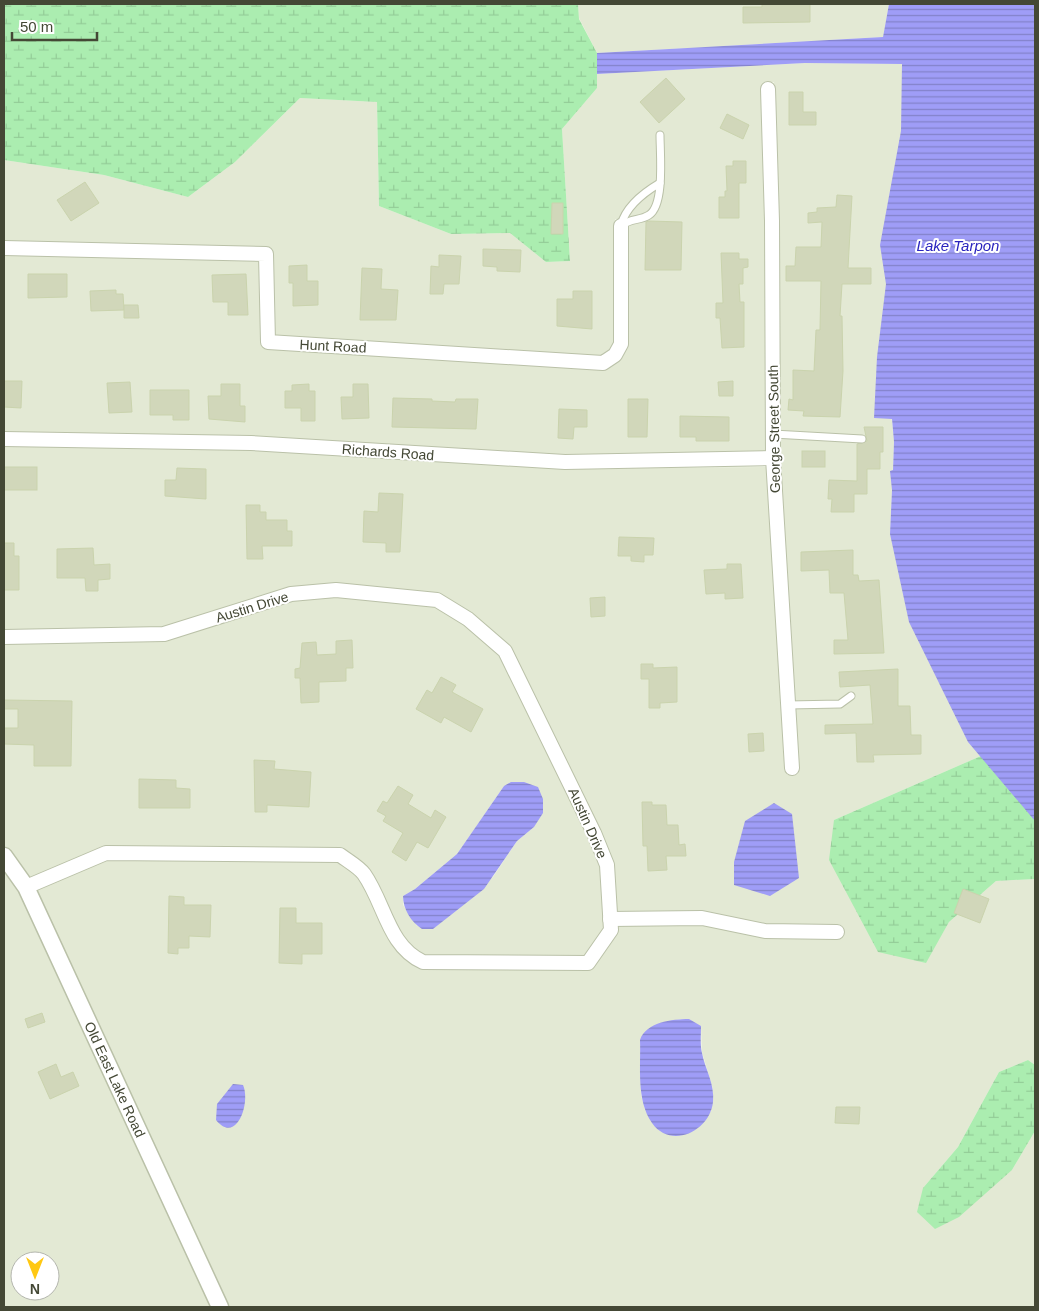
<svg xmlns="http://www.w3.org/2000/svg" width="1039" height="1311" viewBox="0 0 1039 1311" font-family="Helvetica,sans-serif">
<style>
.residential{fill:#e3e9d4;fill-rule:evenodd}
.wetland{fill:url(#wetland-marsh)}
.water{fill:url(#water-rules)}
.building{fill:#d1d7ba;stroke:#cad3ad}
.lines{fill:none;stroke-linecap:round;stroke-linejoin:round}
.service-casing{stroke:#bac1a8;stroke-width:9}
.minor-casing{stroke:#bac1a8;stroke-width:16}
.tertiary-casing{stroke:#bac1a8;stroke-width:19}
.service{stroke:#fff;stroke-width:7}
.minor{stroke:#fff;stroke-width:14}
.tertiary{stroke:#fff;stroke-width:16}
.labels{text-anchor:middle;stroke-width:4;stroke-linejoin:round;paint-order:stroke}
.street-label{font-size:14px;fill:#444835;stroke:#fff}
.water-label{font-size:15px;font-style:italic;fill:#2a24be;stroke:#fff}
</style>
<defs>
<pattern id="wetland-marsh" width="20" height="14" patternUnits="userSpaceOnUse" patternTransform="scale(1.25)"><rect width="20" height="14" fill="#abedb0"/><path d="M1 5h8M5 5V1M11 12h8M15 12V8" fill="none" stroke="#94cd98"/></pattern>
<pattern id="water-rules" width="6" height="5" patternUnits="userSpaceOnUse" patternTransform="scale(1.25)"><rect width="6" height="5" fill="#9f9df7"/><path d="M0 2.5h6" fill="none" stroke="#8382c9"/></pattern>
</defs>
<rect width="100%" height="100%" fill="#f0f5e6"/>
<g class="residential">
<path d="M578 4H889L883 37 597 53 579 18Z"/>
<path d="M805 63 907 64 908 118 880 245 893 320 887 373 894 442 890 534 990 752 834 820 925 963 949 922 996 881 1035 879V1065L1028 1060 999 1072 958 1147 923 1188 1012 1170 1035 1131V1307H226L34 891 107 860 338 862 359 877 394 947 408 962 423 969 588 970 607 949 616 933V925L702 924 764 938H842L843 926 765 924 702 911 616 912 599 830 511 648 472 613 440 594 335 583 163 627 4 631V446L251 449 565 469 768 467 787 775 798 774 779 458 777 221 774 82 762 83 766 221 767 452 565 456 251 436 4 432V255L261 261 263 342 603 369 627 344 628 315 626 219H615V342L611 350 602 356 274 336 272 254 4 242V160L104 175 188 197 235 162 300 98 377 102 379 206 451 234 510 233 546 262 570 261 562 129 597 88V74ZM680 1019 701 1026 702 1052 713 1089 711 1112 645 1110 641 1095 640 1040 659 1024Z"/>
<path d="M336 597 435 606 465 624 501 655 589 836 601 866 605 928 585 957 424 956 413 950 344 850 106 846 28 879 14 857 4 847V644L164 641 292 601ZM504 786 534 827 517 841 493 877 433 929 417 926 403 905V896L415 889 457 854Z"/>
<path d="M4 864 21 891 213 1307H4ZM20 1261H50V1291H20Z"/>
</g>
<g class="wetland">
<path d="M4 4H578L579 19 597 53V88L562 129 570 261 546 262 510 233 451 234 379 206 377 102 300 98 235 162 188 197 104 175 4 160Z"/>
<path d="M990 752 1035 807V879L996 881 949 922 926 963 878 952 829 860 834 820Z"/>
<path d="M1028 1060 1035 1065V1131L1012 1170 959 1217 935 1229 917 1212 923 1188 958 1147 999 1072Z"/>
</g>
<g class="water">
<path d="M889 4H1035V821L968 742 909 622 890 534 892 490 890 471 893 470 894 442 892 419 874 418 877 357 886 284 880 245 901 131 902 64 805 63 597 74V53L883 37Z"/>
<path d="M511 782H524L538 787 543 799V813L534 827 517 841 484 889 433 929H422C411 922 403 909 403 896L415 889 457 854 504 786Z"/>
<path d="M774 803 792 814 799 878 770 896 734 885V862L745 821Z"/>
<path d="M689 1019 701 1026C701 1035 700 1045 702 1053 705 1069 715 1084 713 1102 710 1131 671 1150 652 1123 636 1100 641 1067 640 1040 646 1022 672 1019 689 1019Z"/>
<path d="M233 1084 243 1085C251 1103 236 1145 216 1120L217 1104Z"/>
</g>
<g class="building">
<path d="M762 4H810V22L743 23V7H762Z"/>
<path d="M666 78 685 99 659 123 640 102Z"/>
<path d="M789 92H803V112H816V125H789Z"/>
<path d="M727 114 749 125 743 139 720 128Z"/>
<path d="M733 161H746V183H739V218H719V197H725V191H727L726 166H733Z"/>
<path d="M85 182 99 203 71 221 57 200Z"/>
<path d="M837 195 852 196 848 268H871V284H842L840 316H842L843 371 840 417 803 416 804 411 788 410 789 399 793 400V370L814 371 816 330H820L821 281H786V266H795L796 247H821L822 222 808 223V213L817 212V208L836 207Z"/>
<path d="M552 203H563V234H551Z"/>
<path d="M649 221 682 222 681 270H645L646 222Z"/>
<path d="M483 249 521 250 520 272 497 271V267L483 266Z"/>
<path d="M721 253H739V259H748V267L743 268V284H739L740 302H744V347L722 348 720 318H716V303H723Z"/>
<path d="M439 255 461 256 459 284H444L443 294H430L431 266 439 267Z"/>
<path d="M307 265V281H318V305L293 306V283H289V266Z"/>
<path d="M362 268 382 269 381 289 398 290 396 320H360Z"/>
<path d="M28 274H67V297L28 298Z"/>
<path d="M246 274 248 315H228V302H213L212 275Z"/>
<path d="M116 290V294H123L124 310 91 311 90 291Z"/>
<path d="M573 291H592V329L557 326V299H573Z"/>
<path d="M124 305H138L139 318H124Z"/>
<path d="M4 381H22L21 408 4 407Z"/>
<path d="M733 381V396H719L718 382Z"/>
<path d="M130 382 132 412 109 413 107 383Z"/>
<path d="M221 384H240V406H245V422L209 419 208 396H221Z"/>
<path d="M309 384V391H315V421H301V408H285V391H292V385Z"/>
<path d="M353 384H368L369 418 342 419 341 397H353Z"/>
<path d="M150 390H189V420H173V415H150Z"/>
<path d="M393 398 432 399V401L455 402 456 399H478L476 429 392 427Z"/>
<path d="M628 399H648L647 437H628Z"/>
<path d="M559 409 587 410V427H574L573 439 558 438Z"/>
<path d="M680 416 729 417V441H696V437H680Z"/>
<path d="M864 427H883V452H880V469H867V494H854V512H831L832 499H828L829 480 857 481V444L867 441Z"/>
<rect x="802" y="451" width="23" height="16"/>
<rect x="4" y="467" width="33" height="23"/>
<path d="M177 468 206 469V499L165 496V480H176Z"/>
<path d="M379 493 403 494 400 552H386V543L363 542 364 511 378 512Z"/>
<path d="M246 505H260V512H266V520H287V531H292V546H262L263 559H247Z"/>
<path d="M619 537 654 538 653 555H644V562L631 561V556H618Z"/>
<path d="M4 543H14V556H19V590H4Z"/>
<path d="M93 548 94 565 110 564V579L98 580V591H86L85 578H57V549Z"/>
<path d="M853 550V575H858L859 581 879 580 884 653 834 654V640H848L844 593H830L829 570 801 571V552Z"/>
<path d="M727 564H741L743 598 725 599V593L706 594 704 570 727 569Z"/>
<path d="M605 597V616L591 617 590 598Z"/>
<path d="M352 640 353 668H346V681L319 682V702L301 703 300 678H295V669L300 668 302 643 316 642 317 655 336 654V641Z"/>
<path d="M641 664H653V668L677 667V702L660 703V708H649V679H641Z"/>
<path d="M898 669V706H910L911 735H921V754L873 755 874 762H857L856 733 825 734V725L873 724 870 685 840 687 839 672Z"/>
<path d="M441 677 456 685 452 692 483 709 471 732 444 717 441 723 416 709 427 690 432 693Z"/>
<path d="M4 700 72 701 71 766H34V745L4 744V728H18V709H4Z"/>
<path d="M763 733 764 751 749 752 748 734Z"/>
<path d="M254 760 275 761 274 769 311 772 309 807 267 805V812H255Z"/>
<path d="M139 779 176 780V788L190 789V808H139Z"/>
<path d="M398 786 413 795 408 804 431 818 435 810 446 817 428 848 417 842 406 861 392 852 403 833 383 821 386 816 377 811 383 801 387 803Z"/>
<path d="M642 802H652V805H666L667 825H678L679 845 685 844 686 856H666L667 870 648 871 647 846H643Z"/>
<path d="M963 889 989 899 980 923 954 913Z"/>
<path d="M169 896 184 897V905H211L210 937 189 936V948H178V954L168 953Z"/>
<path d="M280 908H296V923H322V954H302V964L279 963Z"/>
<path d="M42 1013 45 1022 28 1028 25 1019Z"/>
<path d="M56 1064 61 1077 73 1072 79 1086 50 1099 38 1072Z"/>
<path d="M836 1107H860L859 1124 835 1123Z"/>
</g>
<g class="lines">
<g class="service-casing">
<g id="service">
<path d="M621 225C626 206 643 193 660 183"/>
<path d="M621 226C630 218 640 221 649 215 665 205 660 153 660 135"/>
<path d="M773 434 862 439"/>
<path d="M788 705 840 704 851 696"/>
</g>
</g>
<g class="minor-casing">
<g id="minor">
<path d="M768 89 772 221 773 458 792 768"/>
<path d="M4 248 266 254 268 342 603 363 615 355 621 344V226"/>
<path d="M4 439 251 443 565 462 773 458"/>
<path d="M4 637 164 634 291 594 336 590 437 600 468 619 505 651 594 833 607 865 611 930 588 963 423 962C388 946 385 904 364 874 359 867 348 861 340 855L106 853 26 887"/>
<path d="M610 919 702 918 765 931 837 932"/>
</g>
</g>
<g class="tertiary-casing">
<g id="tertiary">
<path id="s1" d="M4 856 26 887 220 1307"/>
</g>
</g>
<use href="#service" class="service"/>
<use href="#minor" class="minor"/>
<use href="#tertiary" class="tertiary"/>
</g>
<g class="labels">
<g class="street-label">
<text transform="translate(333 346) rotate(3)" y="5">Hunt Road</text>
<text transform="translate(774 429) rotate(-91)" y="5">George Street South</text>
<text transform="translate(388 452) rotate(4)" y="5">Richards Road</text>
<text transform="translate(252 607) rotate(-17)" y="5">Austin Drive</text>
<text transform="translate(588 823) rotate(66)" y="5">Austin Drive</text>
<text dy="5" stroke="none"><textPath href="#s1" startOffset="250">Old East Lake Road</textPath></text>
</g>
<g class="water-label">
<text x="958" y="251">Lake Tarpon</text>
</g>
</g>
<rect width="1039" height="1311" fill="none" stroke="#444835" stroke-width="10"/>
<g transform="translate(35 1276) rotate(180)"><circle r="24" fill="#ffffff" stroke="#b4b6ae"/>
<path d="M0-4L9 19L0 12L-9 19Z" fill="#ffc813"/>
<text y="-8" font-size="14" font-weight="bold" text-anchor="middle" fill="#444835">N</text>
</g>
<path d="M12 32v8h85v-8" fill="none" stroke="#444835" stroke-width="2.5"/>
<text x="20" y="32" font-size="15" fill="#444835" stroke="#ffffff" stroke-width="4" paint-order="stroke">50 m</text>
</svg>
